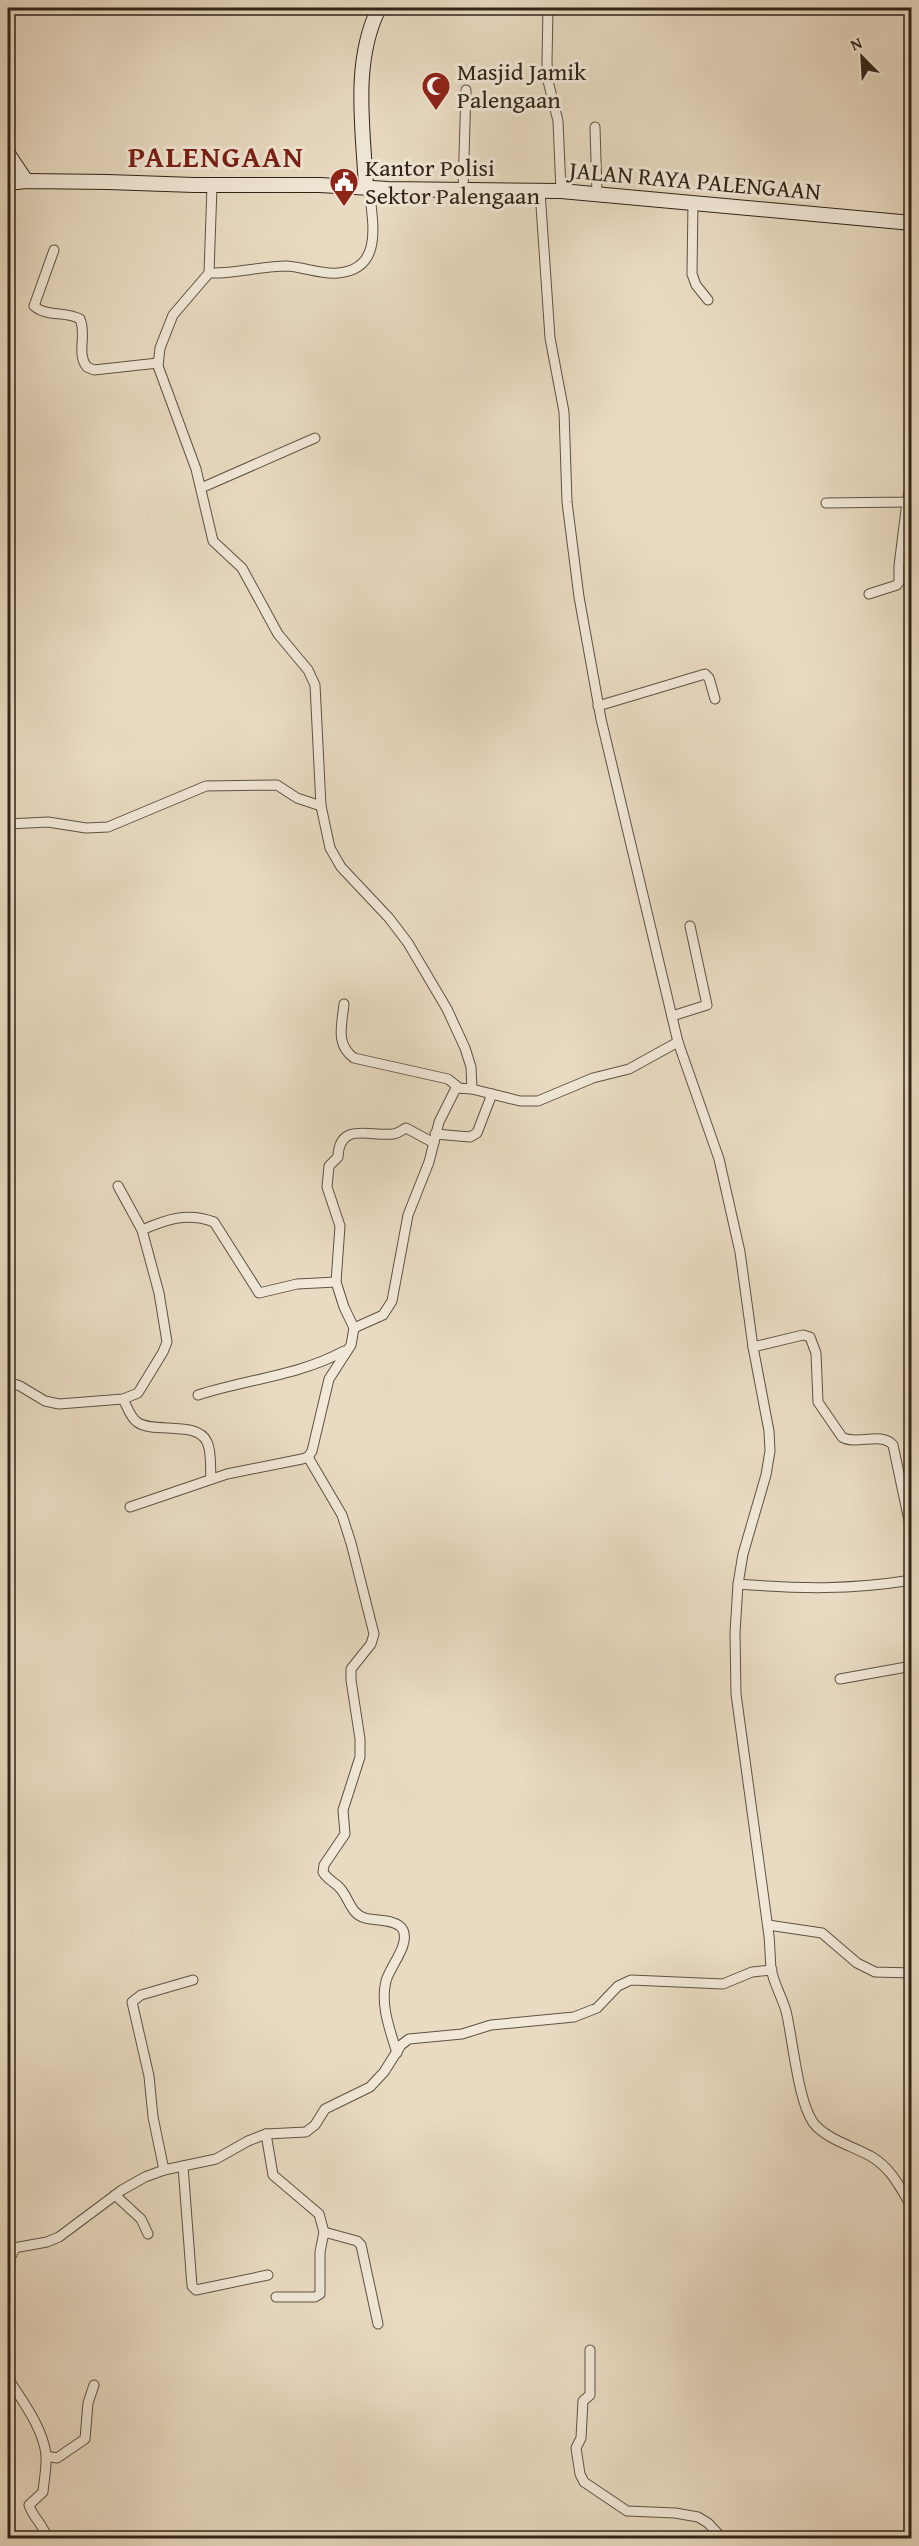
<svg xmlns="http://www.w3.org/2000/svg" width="919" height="2546" viewBox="0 0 919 2546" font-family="'Gentium Book Plus',serif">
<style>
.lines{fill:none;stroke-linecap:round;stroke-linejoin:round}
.street-casing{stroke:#5e5242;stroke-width:11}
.secondary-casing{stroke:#302418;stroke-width:16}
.street{stroke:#f1e8d7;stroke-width:9}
.secondary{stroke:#f1e8d7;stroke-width:14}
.labels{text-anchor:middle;stroke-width:6;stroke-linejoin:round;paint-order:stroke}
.poi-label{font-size:24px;fill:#302418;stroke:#f1e8d7;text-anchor:start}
.street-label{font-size:24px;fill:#302418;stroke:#f1e8d7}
.district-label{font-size:30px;font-weight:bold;letter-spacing:1.5px;fill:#7a1f14;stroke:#f1e8d7}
</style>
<rect width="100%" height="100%" fill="#e9dbc2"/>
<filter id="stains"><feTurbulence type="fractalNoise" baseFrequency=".00333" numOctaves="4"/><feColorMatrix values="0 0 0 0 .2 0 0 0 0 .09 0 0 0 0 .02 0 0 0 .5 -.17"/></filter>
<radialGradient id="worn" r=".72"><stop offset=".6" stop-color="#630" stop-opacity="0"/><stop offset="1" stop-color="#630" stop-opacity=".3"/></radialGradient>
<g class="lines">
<g class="street-casing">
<g id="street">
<path d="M548 8 547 62 548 81 558 121 561 191"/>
<path d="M595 127 597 194"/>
<path d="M212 186 209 273 173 315 160 348 158 366 196 469 213 541 242 568 278 634 308 670 315 685 321 806 330 848 341 867 389 918 408 943 447 1009 465 1048 471 1067 472 1089"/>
<path d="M463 190 466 90"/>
<path d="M540 191 550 338 564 412 567 502 579 597 601 719 678 1042 719 1159 740 1252 753 1347 769 1431 770 1451 766 1475 743 1554 738 1584 735 1633 736 1694 769 1936C770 1946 770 1957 771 1968 773 1982 782 1997 786 2011 793 2039 798 2107 816 2126 831 2141 855 2147 872 2157 892 2169 900 2188 912 2207"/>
<path d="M693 203 692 274 696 285 708 300"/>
<path d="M54 250 34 306C46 317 66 311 80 319 87 335 76 354 87 367L94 370 158 363"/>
<path d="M209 273C236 274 261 266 287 266 304 267 322 275 338 273 385 269 372 220 369 187"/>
<path d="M201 488 315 438"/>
<path d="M826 503 907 502 912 478"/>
<path d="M869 594 897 585 899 582V566L907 502"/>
<path d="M598 706 705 674 709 678 715 699"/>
<path d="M8 824 48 822 86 828 108 827 206 786 277 785 297 798 321 806"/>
<path d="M8 860V885"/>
<path d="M344 1004C342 1025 335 1044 354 1058L448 1079 458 1087"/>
<path d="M672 1016 707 1005 690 926"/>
<path d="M435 1134 470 1137 477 1133 492 1094"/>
<path d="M118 1186 142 1230C167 1219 188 1212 214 1222L259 1293 297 1284 336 1282"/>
<path d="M354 1328 344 1307 336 1282 340 1226 327 1187 329 1166 338 1157C339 1121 371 1137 393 1134 397 1134 402 1130 406 1128L434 1143"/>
<path d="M753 1347 803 1335 810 1337 816 1353 818 1402 842 1437C856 1446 881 1431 893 1445L912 1535"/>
<path d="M8 1382 20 1386 45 1401 59 1404 123 1399 138 1393 163 1352 167 1342 159 1293 142 1230"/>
<path d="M198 1395C247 1379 298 1376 344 1351"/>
<path d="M123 1399C127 1406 130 1417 137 1422 153 1434 197 1420 207 1442 212 1452 210 1468 211 1479"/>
<path d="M308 1457 342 1515 351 1543 374 1634 371 1644 351 1669V1680L360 1739V1757L343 1810 345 1834 324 1865 323 1872C327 1879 334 1882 339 1887 349 1897 350 1914 365 1918 375 1921 398 1919 403 1930 410 1945 390 1966 386 1981 380 2005 390 2030 397 2053"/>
<path d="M130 1507 227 1474 302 1459 308 1457 312 1451 329 1379 351 1345 354 1328 383 1315 392 1301 408 1215 429 1162 439 1122 456 1088 472 1089 520 1101H538L593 1078 629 1069 678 1042"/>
<path d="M738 1584C801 1589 849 1590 912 1580"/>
<path d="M840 1679 912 1666"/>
<path d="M768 1925 822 1933 857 1963 875 1972 912 1973"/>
<path d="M266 2134 273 2175 319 2214 324 2232 320 2252V2294L315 2297H276"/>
<path d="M183 2166 192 2286 196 2290 268 2275"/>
<path d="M164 2170 153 2117 149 2076 132 2002 141 1995 193 1980"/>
<path d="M115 2195 141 2219 148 2234"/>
<path d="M324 2232 357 2241 361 2245 378 2324"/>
<path d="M8 2249 47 2242 59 2237 122 2190 145 2177 164 2170 216 2159 248 2141 266 2134 306 2132 315 2125 325 2109 370 2087 384 2072 401 2045 409 2039 462 2034 491 2025 574 2017 597 2008 618 1986 631 1980 723 1984 752 1972 772 1970"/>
<path d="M8 2263 15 2248"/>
<path d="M590 2350V2395L583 2401 581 2438 576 2448 580 2474 584 2482 627 2511 675 2513 698 2517 708 2523 722 2538"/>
<path d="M8 2378C22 2401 42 2426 46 2454 47 2466 44 2480 43 2492L29 2505C33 2518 44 2525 47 2538"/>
<path d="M46 2456 57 2458 85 2439 88 2403 94 2385"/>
</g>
</g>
<g class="secondary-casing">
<g id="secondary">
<path d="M8 154 26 181"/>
<path d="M8 183 26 181 108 182 194 185H320L388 189 561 191 912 223"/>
<path d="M366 187C363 128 352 62 379 8"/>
</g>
</g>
<use href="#street" class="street"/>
<use href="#secondary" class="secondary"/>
</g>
<defs>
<g id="mosque-pin" transform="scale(1.5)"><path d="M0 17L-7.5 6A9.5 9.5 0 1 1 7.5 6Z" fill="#8f2418" stroke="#f1e8d7"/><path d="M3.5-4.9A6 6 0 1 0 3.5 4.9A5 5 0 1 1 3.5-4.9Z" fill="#fff"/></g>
<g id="civic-pin" transform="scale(1.5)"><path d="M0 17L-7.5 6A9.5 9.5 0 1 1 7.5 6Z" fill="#8f2418" stroke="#f1e8d7"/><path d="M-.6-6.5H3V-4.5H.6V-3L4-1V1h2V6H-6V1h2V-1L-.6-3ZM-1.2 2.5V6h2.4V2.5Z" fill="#fff"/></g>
</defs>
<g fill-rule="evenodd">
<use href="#mosque-pin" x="436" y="86"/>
<use href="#civic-pin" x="344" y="182"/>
</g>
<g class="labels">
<g class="poi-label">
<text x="457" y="80">Masjid Jamik<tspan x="457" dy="28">Palengaan</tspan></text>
<text x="365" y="176">Kantor Polisi<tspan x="365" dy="28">Sektor Palengaan</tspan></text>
</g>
<g class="street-label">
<text transform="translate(695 181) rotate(5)" y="8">JALAN RAYA PALENGAAN</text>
</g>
<g class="district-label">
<text x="216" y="167">PALENGAAN</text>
</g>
</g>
<rect width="919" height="2546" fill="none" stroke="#e9dbc2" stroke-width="30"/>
<rect x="9" y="9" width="901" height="2528" fill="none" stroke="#302418" stroke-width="3"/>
<rect x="15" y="15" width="889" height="2516" fill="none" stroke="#302418" stroke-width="1.5"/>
<g transform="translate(862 57) rotate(336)" stroke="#f1e8d7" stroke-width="4.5" paint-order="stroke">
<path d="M0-4.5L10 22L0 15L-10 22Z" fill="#302418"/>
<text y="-9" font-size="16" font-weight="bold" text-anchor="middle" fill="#302418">N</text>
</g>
<rect width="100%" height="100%" filter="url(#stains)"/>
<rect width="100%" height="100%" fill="url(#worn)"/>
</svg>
